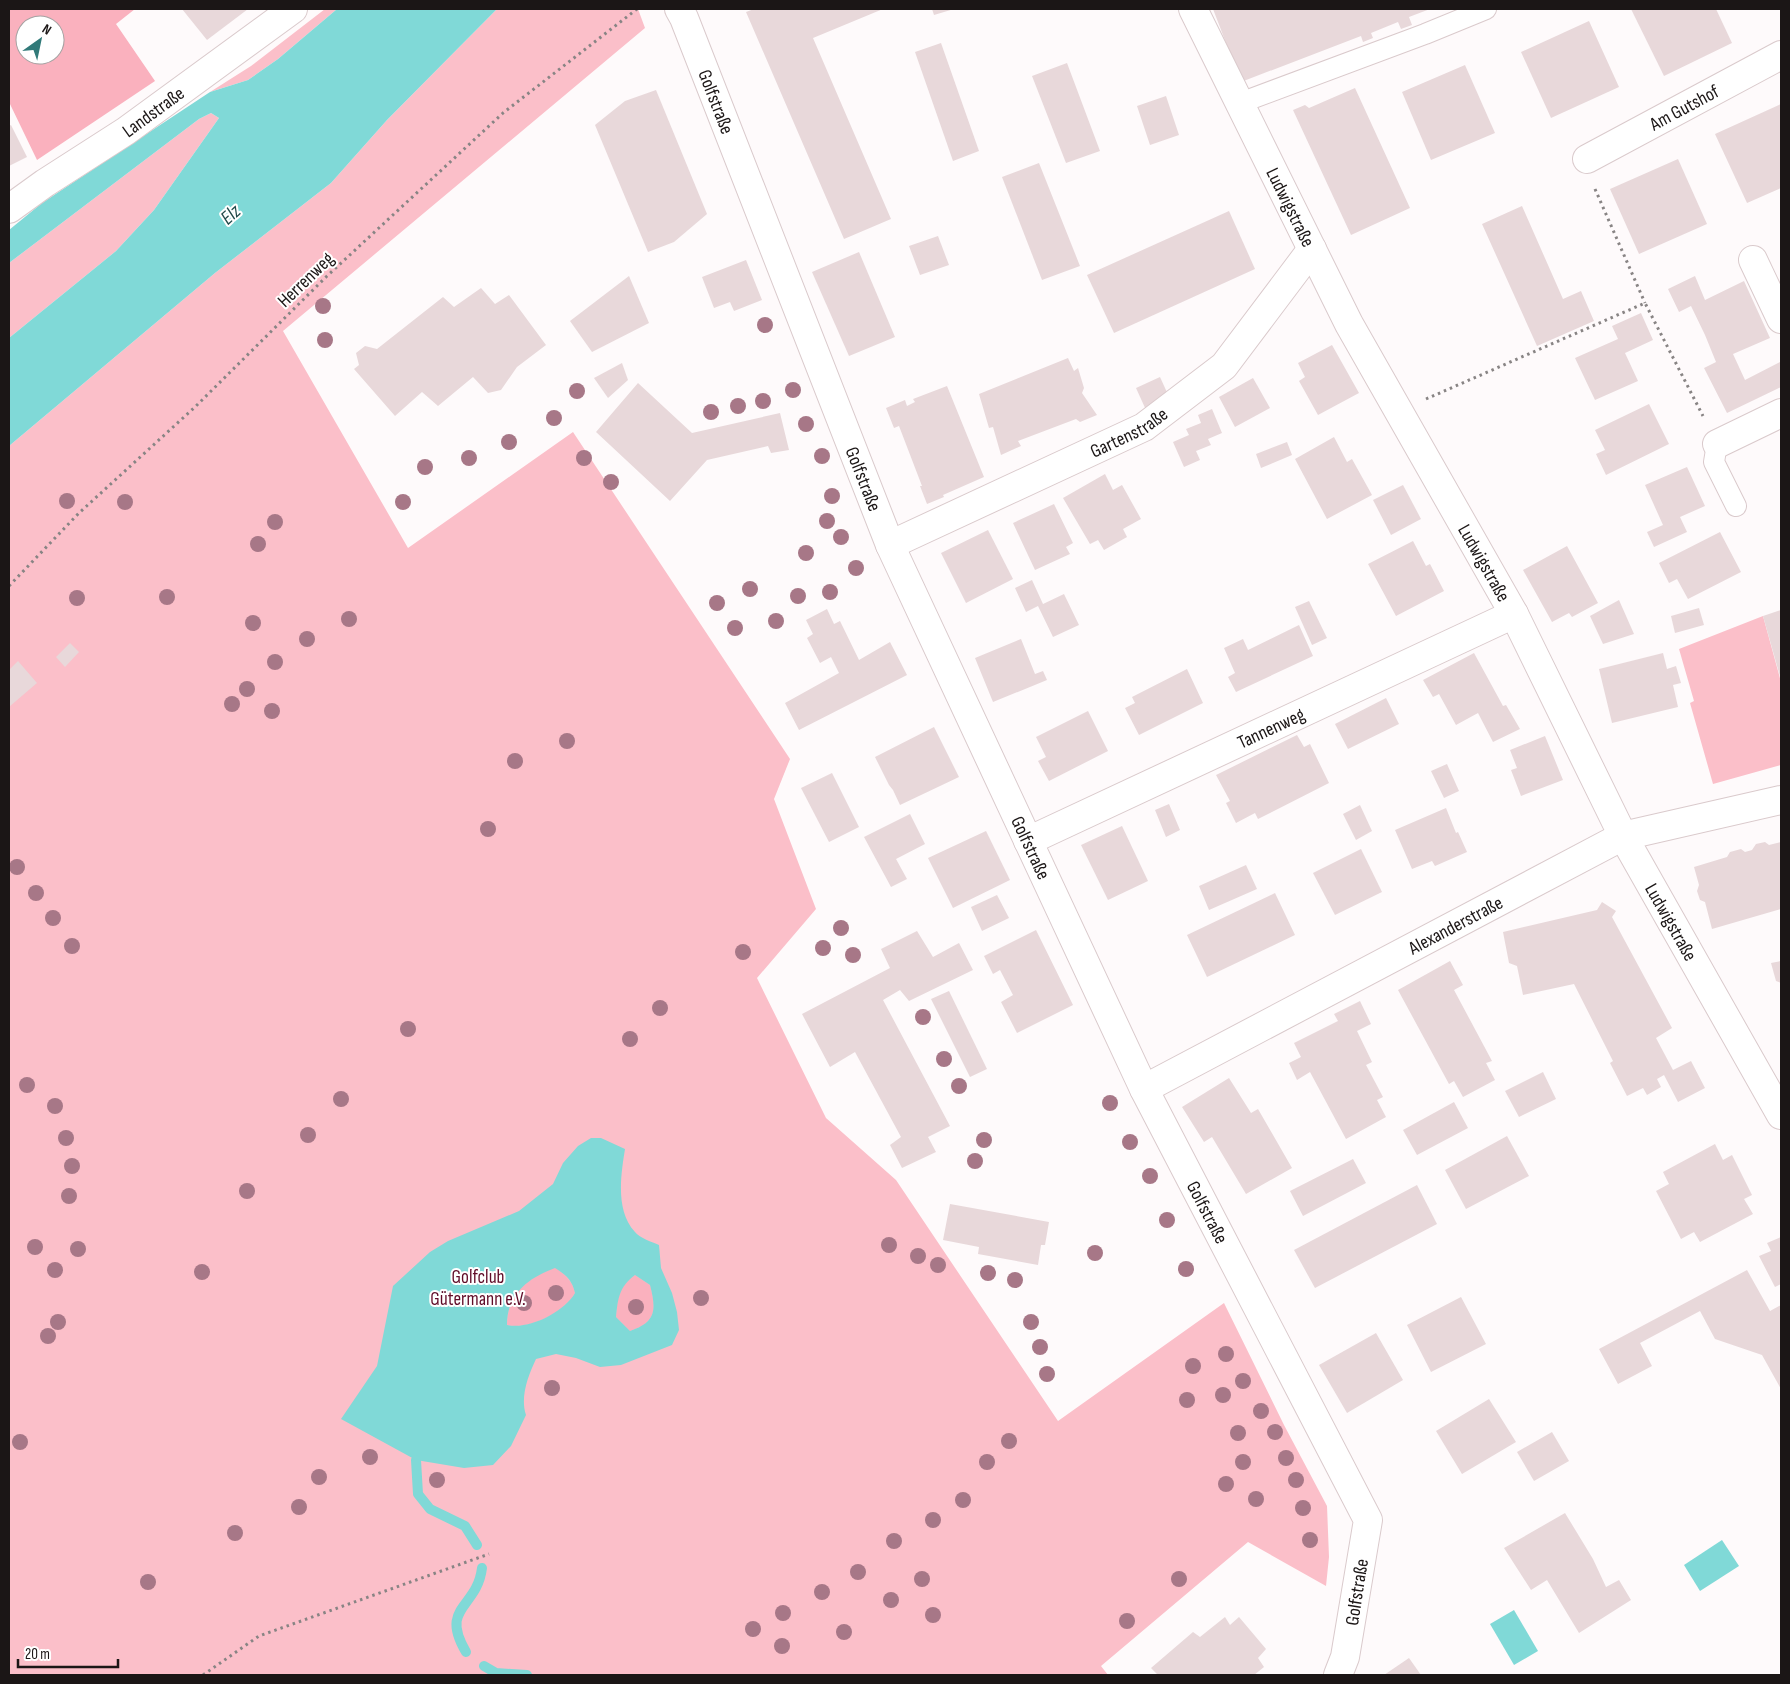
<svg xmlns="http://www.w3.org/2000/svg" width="1790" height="1684" viewBox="0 0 1790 1684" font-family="'Sofia Sans Condensed',sans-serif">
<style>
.green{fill:#fbbfc9}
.forest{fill:#fab1be;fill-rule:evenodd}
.water{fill:#80d9d7;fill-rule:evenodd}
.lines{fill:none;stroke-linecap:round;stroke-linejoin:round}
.stream{stroke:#80d9d7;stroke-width:10}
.building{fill:#e8d8da}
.lane-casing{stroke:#dacacc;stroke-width:22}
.street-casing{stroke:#dacacc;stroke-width:30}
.secondary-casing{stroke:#dacacc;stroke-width:30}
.path{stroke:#888484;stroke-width:3;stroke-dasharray:2.5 4;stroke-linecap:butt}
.lane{stroke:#fff;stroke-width:20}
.street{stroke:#fff;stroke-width:28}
.secondary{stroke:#fff;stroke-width:28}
.tree{fill:#a77787}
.labels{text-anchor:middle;stroke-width:4;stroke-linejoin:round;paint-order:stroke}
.street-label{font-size:19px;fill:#1b1616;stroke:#fff}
.park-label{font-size:19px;fill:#600c28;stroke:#fff}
.water-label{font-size:20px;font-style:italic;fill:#214a4a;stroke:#fff}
</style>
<rect width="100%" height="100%" fill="#fefafb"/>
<g class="green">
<path d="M325 9H337L278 59 248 80 210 92 251 66Z"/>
<path d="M497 9H638L645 28 283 331 408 548 573 432 790 759 774 799 816 909 757 978 826 1118 896 1180 1058 1421 1224 1303 1284 1425 1327 1506 1329 1557 1326 1586 1248 1542 1101 1666 1108 1675H9V446L215 273 331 183 387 120Z"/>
<path d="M211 113 219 118 154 210 116 251 9 338V263L199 119Z"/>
<path d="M1763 616 1781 682V765L1713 784 1690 703 1694 701 1679 649Z"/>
</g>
<g class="forest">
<path d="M9 9H135L116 24 155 81 37 160 9 102ZM25 25H55V55H25Z"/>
<path d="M555 1267C565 1275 572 1280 575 1293 564 1313 529 1330 507 1325 508 1292 527 1279 555 1267Z"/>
<path d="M635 1275 650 1285C656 1309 657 1322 630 1331L616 1317C618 1297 618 1287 635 1275Z"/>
</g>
<g class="water">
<path d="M337 9H497L387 120 331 183 215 273 9 446V338L116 251 154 210 219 118 211 113 199 119 9 263V230L42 203 210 92 248 80 278 59Z"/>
<path d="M591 1138H601L625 1149C621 1174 615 1211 635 1232 640 1238 652 1242 659 1245L661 1268 672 1293 677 1312 679 1330 672 1345 621 1365 600 1367 576 1358 556 1354 536 1359C528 1376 520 1397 526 1415L511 1446 493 1465 464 1468 416 1460 341 1419 377 1366 393 1286 430 1252 448 1241 519 1211 553 1184 563 1163 578 1146ZM555 1268C566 1275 572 1280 575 1293 564 1312 529 1330 507 1325 507 1294 528 1278 555 1268ZM635 1275 650 1285C656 1309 657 1322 630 1331L616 1317C618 1298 619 1287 635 1275Z"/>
<path d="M1722 1540 1739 1566 1700 1591 1684 1565Z"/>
<path d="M1514 1610 1538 1651 1514 1665 1490 1624Z"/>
</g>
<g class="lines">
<g class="stream">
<path d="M416 1460 418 1494 430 1509 465 1526 477 1545"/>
<path d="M466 1652C439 1606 477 1609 482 1568"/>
<path d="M484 1666 496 1673 527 1675"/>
</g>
</g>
<g class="building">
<path d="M182 9H248L207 40Z"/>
<path d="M754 9H883L813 38 891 219 844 239 746 12Z"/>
<path d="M932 9H954L934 15Z"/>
<path d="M1213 9H1430L1409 17 1412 25 1401 29 1398 22 1371 33 1373 38 1363 42 1361 36 1241 82Z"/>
<path d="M1631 9H1716L1732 43 1664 76Z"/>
<path d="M1589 21 1619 87 1551 118 1521 52Z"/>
<path d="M941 43 979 151 953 161 915 52Z"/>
<path d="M1067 63 1100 151 1066 163 1032 76Z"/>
<path d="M1465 65 1495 133 1431 160 1402 92Z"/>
<path d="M1355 88 1410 208 1351 235 1293 110 1305 105 1309 108Z"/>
<path d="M656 90 707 214 674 242 648 252 595 125 625 101Z"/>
<path d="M1166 96 1179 135 1150 145 1137 106Z"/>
<path d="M1781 104V188L1747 203 1715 134Z"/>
<path d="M11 125 27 157 9 166V126Z"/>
<path d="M1678 159 1707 224 1639 254 1610 189Z"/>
<path d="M1039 163 1080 266 1042 280 1002 177Z"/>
<path d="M1522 206 1563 299 1581 291 1594 321 1537 346 1482 224Z"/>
<path d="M1229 211 1255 269 1114 333 1087 275Z"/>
<path d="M938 236 949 265 920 275 909 246Z"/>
<path d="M859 252 895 337 849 356 812 272Z"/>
<path d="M746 260 762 300 734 311 730 302 714 308 702 277Z"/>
<path d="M629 276 649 323 592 352 570 321Z"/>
<path d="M1695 276 1705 300 1744 281 1770 338 1733 354 1745 380 1780 362 1781 365V387L1727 413 1704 368 1716 362 1705 335 1691 306 1679 312 1668 289Z"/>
<path d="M481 288 495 304 509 295 546 345 517 367 501 390 488 393 473 377 438 406 422 392 395 416 354 369 359 365 356 353 365 346 377 349 443 297 454 307Z"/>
<path d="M1641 313 1653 340 1625 353 1638 381 1595 400 1575 358 1618 339 1612 326Z"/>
<path d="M1332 345 1359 393 1318 415 1299 381 1305 377 1298 363Z"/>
<path d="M1068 358 1074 371 1078 368 1084 388 1082 393 1097 415 1080 422 1076 419 1018 441 1021 446 1001 455 993 427 989 428 979 394Z"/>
<path d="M622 363 628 380 608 398 594 378Z"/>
<path d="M1160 377 1170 399 1146 410 1136 388Z"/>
<path d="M1253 378 1270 408 1235 427 1219 397Z"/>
<path d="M638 383 692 433 780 413 789 450 771 453 768 446 707 460 670 501 596 432Z"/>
<path d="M947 386 984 477 943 495 944 497 927 504 920 486H922L899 426 894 428 886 408 905 400 907 406 915 402 913 399Z"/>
<path d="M1649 404 1669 444 1606 475 1596 454 1605 450 1595 430Z"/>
<path d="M1212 409 1222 433 1208 439 1211 445 1196 451 1200 460 1184 467 1173 442 1189 435 1186 429 1201 423 1198 415Z"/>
<path d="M1334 437 1347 462 1352 459 1372 495 1327 519 1295 459Z"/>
<path d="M1287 442 1292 455 1261 468 1256 454Z"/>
<path d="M1687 467 1705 506 1680 517 1687 532 1654 547 1647 532 1663 525 1645 485Z"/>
<path d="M1105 474 1113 490 1122 485 1141 519 1123 529 1127 537 1104 550 1098 540 1090 544 1063 498Z"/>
<path d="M1403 485 1421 519 1391 535 1373 500Z"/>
<path d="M1054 504 1073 543 1066 547 1070 554 1035 570 1013 523Z"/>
<path d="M988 530 1013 579 966 603 941 553Z"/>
<path d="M1720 532 1741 572 1688 599 1677 579 1669 583 1659 563Z"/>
<path d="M1413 541 1426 566 1430 564 1444 591 1396 616 1368 564Z"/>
<path d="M1567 546 1598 603 1572 617 1569 613 1552 622 1523 570Z"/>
<path d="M1032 580 1043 604 1064 594 1079 625 1053 637 1038 606 1026 612 1015 588Z"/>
<path d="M1619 600 1634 634 1603 644 1590 616Z"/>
<path d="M1309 601 1327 638 1312 645 1295 607Z"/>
<path d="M1699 608 1704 625 1675 633 1671 616Z"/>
<path d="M827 609 834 624 840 621 859 660 890 642 907 675 799 730 785 703 839 673 831 657 820 663 807 638 813 634 806 620Z"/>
<path d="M1781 610V680L1763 616Z"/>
<path d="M1299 625 1313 656 1236 692 1228 677 1235 673 1224 648 1243 639 1248 650Z"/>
<path d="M1021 639 1035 674 1043 671 1047 680 993 702 975 658Z"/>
<path d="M70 643 79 652 65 667 56 657Z"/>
<path d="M1474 653 1503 706 1506 705 1520 729 1493 742 1478 713 1456 725 1439 694 1433 697 1423 680Z"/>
<path d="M1663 653 1667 669 1676 666 1681 683 1673 685 1678 707 1612 723 1599 669Z"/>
<path d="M18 661 37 683 9 707V670Z"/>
<path d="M1187 669 1203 703 1139 735 1125 708 1135 703 1132 697Z"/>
<path d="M1386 698 1399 724 1348 749 1335 724Z"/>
<path d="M1088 711 1108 751 1049 781 1038 761 1046 757 1036 737Z"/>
<path d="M934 727 959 777 900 805 893 790 889 785 875 757Z"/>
<path d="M1297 735 1304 747 1310 744 1329 783 1258 819 1255 813 1236 823 1226 803 1230 801 1216 775Z"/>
<path d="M1545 736 1563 780 1521 796 1511 770 1517 768 1510 750Z"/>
<path d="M1447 764 1459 791 1444 798 1431 771Z"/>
<path d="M832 773 859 827 829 842 801 788Z"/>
<path d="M1169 804 1180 830 1166 837 1155 810Z"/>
<path d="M1360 805 1372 831 1356 840 1343 814Z"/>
<path d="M1446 808 1456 833 1458 832 1467 852 1435 866 1432 861 1412 869 1395 830Z"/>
<path d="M910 814 925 844 896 859 907 879 891 887 864 837Z"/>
<path d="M1122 826 1148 881 1108 900 1081 845Z"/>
<path d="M986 831 1010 880 953 908 928 858Z"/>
<path d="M1765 842 1769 845 1781 842V909L1712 929 1705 902 1700 900 1697 891 1699 885 1694 867 1727 857 1730 852 1741 849 1745 852 1752 850 1756 844Z"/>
<path d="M1361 849 1382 892 1335 915 1313 873Z"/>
<path d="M1246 865 1257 889 1209 910 1199 886Z"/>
<path d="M1275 893 1295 935 1207 977 1187 935Z"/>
<path d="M997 895 1009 918 982 931 971 907Z"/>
<path d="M1602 902 1616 911 1612 917 1672 1028 1656 1038 1673 1070 1691 1061 1705 1088 1678 1102 1664 1075 1657 1079 1661 1087 1647 1095 1643 1088 1627 1096 1610 1063 1613 1061 1574 984 1523 995 1517 966 1509 963 1503 932 1597 910Z"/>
<path d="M1036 930 1073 1005 1017 1033 1001 1002 1013 995 1000 970 993 974 984 956Z"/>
<path d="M917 931 933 957 959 943 973 970 909 1001 900 990 883 1000 950 1126 928 1137 936 1152 902 1168 890 1145 901 1137 855 1052 830 1067 802 1014 890 968 881 949Z"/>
<path d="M1450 961 1463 985 1454 990 1492 1061 1486 1063 1495 1080 1463 1097 1454 1081 1449 1084 1398 990Z"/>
<path d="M1781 961V983L1776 981 1771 963Z"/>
<path d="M949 991 987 1069 970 1077 931 999Z"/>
<path d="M1360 1001 1371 1024 1357 1031 1372 1062 1366 1065 1383 1097 1377 1100 1386 1117 1346 1139 1310 1072 1297 1080 1289 1063 1301 1057 1294 1043 1338 1021 1334 1014Z"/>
<path d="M1543 1072 1556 1099 1519 1117 1505 1091Z"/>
<path d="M1229 1078 1251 1113 1258 1109 1292 1168 1246 1194 1212 1137 1204 1142 1182 1107Z"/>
<path d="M1454 1102 1468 1128 1417 1155 1403 1130Z"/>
<path d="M1507 1136 1529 1176 1466 1209 1445 1170Z"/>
<path d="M1715 1144 1723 1160 1732 1155 1752 1195 1744 1199 1753 1214 1700 1242 1694 1232 1681 1239 1656 1191 1669 1184 1663 1172Z"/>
<path d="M1353 1159 1366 1183 1303 1216 1290 1191Z"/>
<path d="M1417 1185 1437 1224 1315 1288 1294 1250Z"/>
<path d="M950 1204 1049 1222 1045 1245H1041L1038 1265 978 1254 979 1247 943 1240Z"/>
<path d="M1781 1237V1284L1775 1287 1759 1256 1771 1251 1767 1243Z"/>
<path d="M1747 1270 1770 1311 1781 1305V1389L1762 1355 1715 1339 1700 1311 1640 1343 1652 1366 1618 1384 1599 1349Z"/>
<path d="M1461 1297 1486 1344 1431 1372 1407 1325Z"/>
<path d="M1376 1333 1403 1380 1347 1413 1319 1365Z"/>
<path d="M1489 1399 1516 1442 1462 1474 1436 1431Z"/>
<path d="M1552 1432 1569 1461 1534 1481 1517 1452Z"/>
<path d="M1565 1513 1593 1559 1606 1587 1619 1580 1631 1600 1579 1633 1547 1580 1531 1590 1504 1548Z"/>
<path d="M1225 1617 1230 1625 1239 1617 1266 1649 1258 1658 1264 1667 1254 1675H1158L1151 1668 1193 1632 1200 1637Z"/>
<path d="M1409 1658 1421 1675H1384Z"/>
</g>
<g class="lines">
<g class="lane-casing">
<g id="lane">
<path d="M1240 103 1425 34 1486 9"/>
<path d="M1717 444 1714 462 1736 506"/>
</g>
</g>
<g class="street-casing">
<g id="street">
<path id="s1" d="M679 9 684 18 890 545 1144 1089 1368 1520 1345 1657 1338 1675"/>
<path id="s2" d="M1193 9 1349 324 1514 614 1623 836 1781 1115"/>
<path id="s3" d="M1587 159 1781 55"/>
<path d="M1753 260 1781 319"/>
<path d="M1717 444 1781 413"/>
<path id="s4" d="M890 545 1144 427 1224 366 1312 249"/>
<path id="s5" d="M1028 841 1514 614"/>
<path id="s6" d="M1144 1089 1623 836 1781 800"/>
</g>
</g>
<g class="secondary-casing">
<g id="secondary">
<path id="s7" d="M9 209 45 183 126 131 293 9"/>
</g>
</g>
<g class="path">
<path d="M1595 189 1645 303"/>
<path d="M1426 399 1645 303 1703 416"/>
<path d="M9 586 79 513 195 407 326 277 503 113 637 9"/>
<path d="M203 1675 259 1636 489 1554"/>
</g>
<use href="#lane" class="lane"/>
<use href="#street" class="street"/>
<use href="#secondary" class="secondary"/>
</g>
<g class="tree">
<circle cx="323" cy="306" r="8"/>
<circle cx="765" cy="325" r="8"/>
<circle cx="325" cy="340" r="8"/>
<circle cx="793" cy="390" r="8"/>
<circle cx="577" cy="391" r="8"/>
<circle cx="763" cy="401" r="8"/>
<circle cx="738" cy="406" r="8"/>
<circle cx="711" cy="412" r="8"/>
<circle cx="554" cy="418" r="8"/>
<circle cx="806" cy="424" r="8"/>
<circle cx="509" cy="442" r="8"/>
<circle cx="822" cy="456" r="8"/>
<circle cx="469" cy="458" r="8"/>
<circle cx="584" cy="458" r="8"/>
<circle cx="425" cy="467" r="8"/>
<circle cx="611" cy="482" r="8"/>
<circle cx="832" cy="496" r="8"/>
<circle cx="67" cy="501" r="8"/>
<circle cx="125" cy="502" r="8"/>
<circle cx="403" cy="502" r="8"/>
<circle cx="827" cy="521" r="8"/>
<circle cx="275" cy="522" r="8"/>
<circle cx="841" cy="537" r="8"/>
<circle cx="258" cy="544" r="8"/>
<circle cx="806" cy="553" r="8"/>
<circle cx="856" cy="568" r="8"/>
<circle cx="750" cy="589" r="8"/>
<circle cx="830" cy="592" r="8"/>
<circle cx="798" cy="596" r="8"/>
<circle cx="167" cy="597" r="8"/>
<circle cx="77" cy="598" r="8"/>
<circle cx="717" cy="603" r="8"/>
<circle cx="349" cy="619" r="8"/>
<circle cx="776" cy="621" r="8"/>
<circle cx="253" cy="623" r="8"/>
<circle cx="735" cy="628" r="8"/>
<circle cx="307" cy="639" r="8"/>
<circle cx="275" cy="662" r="8"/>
<circle cx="247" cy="689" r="8"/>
<circle cx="232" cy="704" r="8"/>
<circle cx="272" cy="711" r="8"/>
<circle cx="567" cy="741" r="8"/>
<circle cx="515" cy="761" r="8"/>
<circle cx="488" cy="829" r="8"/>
<circle cx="17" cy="867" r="8"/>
<circle cx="36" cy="893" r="8"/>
<circle cx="53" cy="918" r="8"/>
<circle cx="841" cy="928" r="8"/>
<circle cx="72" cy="946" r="8"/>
<circle cx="823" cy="948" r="8"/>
<circle cx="743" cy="952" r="8"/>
<circle cx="853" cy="955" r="8"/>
<circle cx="660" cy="1008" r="8"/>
<circle cx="923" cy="1017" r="8"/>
<circle cx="408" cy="1029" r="8"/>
<circle cx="630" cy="1039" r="8"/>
<circle cx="944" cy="1059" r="8"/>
<circle cx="27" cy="1085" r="8"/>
<circle cx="959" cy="1086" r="8"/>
<circle cx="341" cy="1099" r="8"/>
<circle cx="1110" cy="1103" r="8"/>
<circle cx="55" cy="1106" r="8"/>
<circle cx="308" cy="1135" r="8"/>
<circle cx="66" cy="1138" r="8"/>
<circle cx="984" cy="1140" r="8"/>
<circle cx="1130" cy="1142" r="8"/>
<circle cx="975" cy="1161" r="8"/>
<circle cx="72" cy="1166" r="8"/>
<circle cx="1150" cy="1176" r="8"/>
<circle cx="247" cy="1191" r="8"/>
<circle cx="69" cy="1196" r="8"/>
<circle cx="1167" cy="1220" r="8"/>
<circle cx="889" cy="1245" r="8"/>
<circle cx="35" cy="1247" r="8"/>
<circle cx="78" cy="1249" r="8"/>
<circle cx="1095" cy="1253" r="8"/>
<circle cx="918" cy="1256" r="8"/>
<circle cx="938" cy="1265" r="8"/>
<circle cx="1186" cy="1269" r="8"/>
<circle cx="55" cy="1270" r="8"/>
<circle cx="202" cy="1272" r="8"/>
<circle cx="988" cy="1273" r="8"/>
<circle cx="1015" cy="1280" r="8"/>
<circle cx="556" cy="1293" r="8"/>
<circle cx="701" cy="1298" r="8"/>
<circle cx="524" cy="1303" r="8"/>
<circle cx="636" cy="1307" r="8"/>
<circle cx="58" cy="1322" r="8"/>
<circle cx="1031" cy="1322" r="8"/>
<circle cx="48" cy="1336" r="8"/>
<circle cx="1040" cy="1347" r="8"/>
<circle cx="1226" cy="1354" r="8"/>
<circle cx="1193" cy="1366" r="8"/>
<circle cx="1047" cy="1374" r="8"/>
<circle cx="1243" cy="1381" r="8"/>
<circle cx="552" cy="1388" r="8"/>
<circle cx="1223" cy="1395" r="8"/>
<circle cx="1187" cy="1400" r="8"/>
<circle cx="1261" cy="1411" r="8"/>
<circle cx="1275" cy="1432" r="8"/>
<circle cx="1238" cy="1433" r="8"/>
<circle cx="1009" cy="1441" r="8"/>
<circle cx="20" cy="1442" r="8"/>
<circle cx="370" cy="1457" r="8"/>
<circle cx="1286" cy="1458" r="8"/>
<circle cx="987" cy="1462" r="8"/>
<circle cx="1243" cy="1462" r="8"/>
<circle cx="319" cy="1477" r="8"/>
<circle cx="437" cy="1480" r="8"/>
<circle cx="1296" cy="1480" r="8"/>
<circle cx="1226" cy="1484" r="8"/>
<circle cx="1256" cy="1499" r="8"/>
<circle cx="963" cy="1500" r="8"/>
<circle cx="299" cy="1507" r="8"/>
<circle cx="1303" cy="1508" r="8"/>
<circle cx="933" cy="1520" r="8"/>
<circle cx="235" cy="1533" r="8"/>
<circle cx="1310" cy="1540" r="8"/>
<circle cx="894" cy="1541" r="8"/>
<circle cx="858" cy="1572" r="8"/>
<circle cx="922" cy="1579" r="8"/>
<circle cx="1179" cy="1579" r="8"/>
<circle cx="148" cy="1582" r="8"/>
<circle cx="822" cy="1592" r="8"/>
<circle cx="891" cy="1600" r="8"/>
<circle cx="783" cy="1613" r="8"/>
<circle cx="933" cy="1615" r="8"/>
<circle cx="1127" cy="1621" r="8"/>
<circle cx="753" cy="1629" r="8"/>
<circle cx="844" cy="1632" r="8"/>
<circle cx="782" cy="1646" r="8"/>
</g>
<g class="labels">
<g class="street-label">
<text dy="7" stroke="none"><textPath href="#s1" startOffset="100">Golfstraße</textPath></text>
<text dy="7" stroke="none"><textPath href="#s3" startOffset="110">Am Gutshof</textPath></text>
<text dy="7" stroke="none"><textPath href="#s7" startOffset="174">Landstraße</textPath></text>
<text dy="7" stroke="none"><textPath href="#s2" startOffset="221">Ludwigstraße</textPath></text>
<text transform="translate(305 279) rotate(-44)" y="7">Herrenweg</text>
<text dy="7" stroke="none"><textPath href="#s4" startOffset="264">Gartenstraße</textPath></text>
<text dy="7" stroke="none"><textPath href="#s1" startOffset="505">Golfstraße</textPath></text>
<text dy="7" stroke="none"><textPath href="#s2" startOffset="626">Ludwigstraße</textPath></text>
<text dy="7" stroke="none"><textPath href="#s5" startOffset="268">Tannenweg</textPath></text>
<text dy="7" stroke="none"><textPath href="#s1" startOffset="910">Golfstraße</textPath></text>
<text dy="7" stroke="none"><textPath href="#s2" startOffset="1031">Ludwigstraße</textPath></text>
<text dy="7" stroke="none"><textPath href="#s6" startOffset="352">Alexanderstraße</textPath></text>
<text dy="7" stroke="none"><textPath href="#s1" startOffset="1315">Golfstraße</textPath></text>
<text transform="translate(1356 1592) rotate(-81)" y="7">Golfstraße</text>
</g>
<g class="park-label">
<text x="478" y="1283">Golfclub<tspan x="478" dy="22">Gütermann e.V.</tspan></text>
</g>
<g class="water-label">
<text transform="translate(230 214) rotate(-42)" y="7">Elz</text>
</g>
</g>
<rect width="1790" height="1684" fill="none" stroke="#1b1616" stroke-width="20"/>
<g transform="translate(40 40) rotate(33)"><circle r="24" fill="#ffffff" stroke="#a4a2a2"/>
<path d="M0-4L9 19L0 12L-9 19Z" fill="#317a79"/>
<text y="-8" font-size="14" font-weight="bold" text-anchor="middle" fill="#1b1616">N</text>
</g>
<path d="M18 1659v8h100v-8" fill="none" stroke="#1b1616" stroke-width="2.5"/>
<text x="25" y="1659" font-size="15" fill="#1b1616" stroke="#ffffff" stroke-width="4" paint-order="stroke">20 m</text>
</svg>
